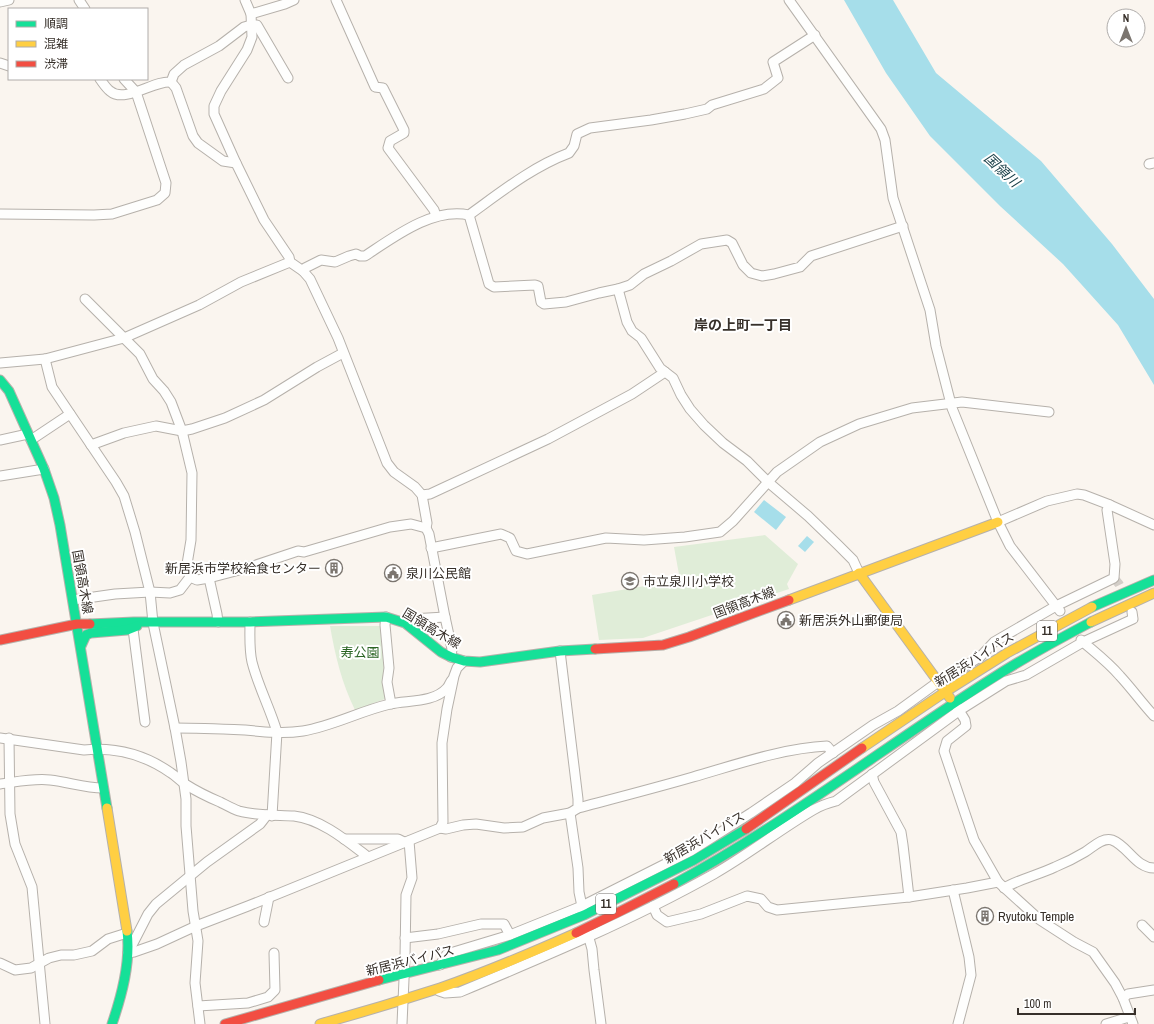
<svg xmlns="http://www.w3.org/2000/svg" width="1154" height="1024" viewBox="0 0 1154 1024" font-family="'Archivo Narrow','Noto Sans JP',sans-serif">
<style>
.green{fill:#e0edd8}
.water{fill:#a6deea}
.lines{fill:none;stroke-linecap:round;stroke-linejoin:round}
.street-tunnel{stroke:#d3cec8;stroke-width:9;stroke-dasharray:9 4.5;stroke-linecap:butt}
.street-casing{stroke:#b6b1ab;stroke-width:11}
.fast-casing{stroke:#b6b1ab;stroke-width:11}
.slow-casing{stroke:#b6b1ab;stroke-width:11}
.jam-casing{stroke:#b6b1ab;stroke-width:11}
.street{stroke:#fefefd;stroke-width:9}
.fast{stroke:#16e098;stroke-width:9}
.slow{stroke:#ffcf43;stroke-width:9}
.jam{stroke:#f24e42;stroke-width:9}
.labels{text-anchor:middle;stroke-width:4;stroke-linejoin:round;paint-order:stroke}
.shield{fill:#fff;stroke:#736e6a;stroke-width:1}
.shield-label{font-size:12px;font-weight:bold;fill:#37302a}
.poi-label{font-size:13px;fill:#37302a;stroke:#fff;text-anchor:start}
.street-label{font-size:13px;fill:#37302a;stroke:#fff}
.park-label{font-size:13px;fill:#2a6424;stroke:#fff}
.water-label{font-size:14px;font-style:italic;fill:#1a4049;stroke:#fff}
.neighbourhood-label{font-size:14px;font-weight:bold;fill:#37302a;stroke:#fff}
</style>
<rect width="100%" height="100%" fill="#faf5ef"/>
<g class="green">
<path d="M765 535 798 564 787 584 789 589 643 638 599 640 592 595 680 580 674 547Z"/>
<path d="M330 626H381L388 695 385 699 355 710C342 684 335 655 330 626Z"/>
</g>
<g class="water">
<path d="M844 0H893L936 73 1041 161 1112 244 1154 299V385L1118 325 1063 264 1000 206 930 136 886 73Z"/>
<path d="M764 500 786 517 776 530 754 512Z"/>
<path d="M807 536 814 542 805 552 798 546Z"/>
</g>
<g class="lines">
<path class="street-tunnel" d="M1114 578 1119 584 1125 596"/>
<g class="street-casing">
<g id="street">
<path d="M79 0 85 9"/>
<path d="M245 0 251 14 252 37 247 50 221 91 214 106V114L236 163 264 220 289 257 290 262 303 271 310 279 338 338 387 463 394 472 415 487 422 495 427 523 426 528 429 534 445 617"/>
<path d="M336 0 375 87 383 88 404 130V133L390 141 388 148 434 210 436 216"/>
<path d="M789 0 881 129 885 140 893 198 930 310 936 346 952 408 998 522 1010 546 1060 611"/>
<path d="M0 2 9 0"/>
<path d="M251 14 285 4 294 0"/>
<path d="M0 63 9 66"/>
<path d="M100 79C103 83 106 88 110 91 125 104 154 80 171 82L174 74 184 65 219 46 244 27 251 25H257L288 78"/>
<path d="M171 82 176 88 193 136 198 143 223 161 236 163"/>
<path d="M1149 164 1154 163"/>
<path d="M0 214 94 215 112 214 157 200 165 193 166 183 136 92 124 79"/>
<path d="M469 215 489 284 494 287 535 285 538 286 541 302 544 304 566 302 599 293 618 289 630 285 644 274 671 261 701 244 727 240 732 243 743 265 751 273 762 276 774 274 800 267 811 256 903 226"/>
<path d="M303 271 305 268 321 260 335 262 349 256 356 254 360 256H365C394 237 433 207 469 215 501 192 532 167 569 153L574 146 577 134 590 128 651 120 685 114 707 109 712 105 764 89 778 78 773 62 815 35"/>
<path d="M618 289 627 322 632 331 641 338 660 368 673 378 681 395 690 409 704 425 723 443 747 461 768 482 808 516 838 545 853 560 859 573"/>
<path d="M85 299 140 354 153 379 164 391 171 402 182 431 192 473 191 540 187 564 190 577"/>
<path d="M45 359 52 387 116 482 124 496 135 532 150 592 153 623 175 728 181 762 186 799V826L193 911 198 941 195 983 200 1024"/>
<path d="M0 363 45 359 124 338 199 305 241 282 290 262"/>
<path d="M0 440 28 434"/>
<path d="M31 440 70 414"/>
<path d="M91 445 124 433 156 426 182 431 192 429 225 418 264 400 317 367 343 353"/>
<path d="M0 476 44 469"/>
<path d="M422 495 430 494 548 439 632 394 665 372"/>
<path d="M998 522 1047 501 1077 494 1084 495 1110 505 1154 525"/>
<path d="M431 548 501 534 510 538 516 551 527 554 606 538 644 540 685 537 720 532 733 521 777 472 820 442 859 424 912 408 962 402 1049 412"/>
<path d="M209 578 217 614 218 622"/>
<path d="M73 600 115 594 150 592 170 593 180 590 190 577 197 580 209 578 247 568 298 551 304 552 390 527 411 524 426 528"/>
<path d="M1132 612 1133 619 1083 642C1096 653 1109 663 1120 676 1132 689 1142 703 1154 716"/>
<path d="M386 617 385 625 389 668 387 682 391 704"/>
<path d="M250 622C250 635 249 649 252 662 258 686 270 708 277 732L272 816"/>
<path d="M405 623 411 619 445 617 452 649 451 657"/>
<path d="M133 629 145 722"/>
<path d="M560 651 578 799V808L570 813 578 868 579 892 583 911"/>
<path d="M957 707 965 720 966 726 947 741 944 751 974 840 998 882 1040 920 1074 942 1093 952 1115 983 1123 998 1133 1024"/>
<path d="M175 728C199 728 222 729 245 730 264 732 284 734 303 731 333 726 360 711 390 704 407 700 434 703 447 688 449 686 450 682 452 680"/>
<path d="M0 738 84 750C116 747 144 754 171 773 176 776 180 781 185 784 196 791 208 797 220 802 226 805 233 809 239 811 257 816 276 815 294 816 321 819 347 841 368 857"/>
<path d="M9 738 10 814 15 844 32 887 45 1024"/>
<path d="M872 774 874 782 901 832 903 845 909 897"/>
<path d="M0 784C16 782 34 778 50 780 69 782 84 788 103 788"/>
<path d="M578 808C616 798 655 788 693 777 735 765 783 748 827 746L833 753"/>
<path d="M440 828 446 829 463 825 476 824 504 828 523 827 543 818 570 813"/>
<path d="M344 839H398L404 842"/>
<path d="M1004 888C1020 879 1038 875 1055 867 1065 863 1075 858 1085 852 1092 848 1102 837 1112 840 1128 846 1136 868 1154 868"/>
<path d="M953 890 969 957 971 975 958 1024"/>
<path d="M653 906 657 915 667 922 701 914 747 896 761 899 768 907 777 910 909 897 967 888 998 882"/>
<path d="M264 922 269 897"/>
<path d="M1142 925 1154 937"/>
<path d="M587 931 592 949 594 970 601 1024"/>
<path d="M405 938 438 934 481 924H504L510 935"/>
<path d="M128 953 134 952 157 944 196 926 248 906 440 828 443 822 442 743 447 709 454 676 457 668 464 661"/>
<path d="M128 953 148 914 156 904 207 862 260 824 267 815"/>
<path d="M0 963 15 970 31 968 49 958 61 955H74L92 951 108 939 127 933"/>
<path d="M440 965 447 954 510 935 582 906 691 851 751 813 795 783 818 763 873 725 898 711 938 682 980 657 994 642 1056 606 1114 578 1115 564 1107 510 1110 505"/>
<path d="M439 991 445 993 460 992C546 956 632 920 714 874 749 854 779 830 813 810 820 806 828 803 836 801L960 710 1006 681 1026 675 1083 642 1081 640"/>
<path d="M1123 998 1128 994 1154 990"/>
<path d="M198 1006 248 1003 268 997 275 990 274 953"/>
<path d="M402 1024 405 957 406 895 412 878 409 841"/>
<path d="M1106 1024 1129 1017"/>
</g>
</g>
<g class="fast-casing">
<g id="fast">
<path d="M0 380 9 391 44 469 54 498 60 525 107 808"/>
<path d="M1092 607 1154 580"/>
<path d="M90 624 134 622H250L386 617 405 623 441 652 451 657 464 661 480 662 560 651 595 649"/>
<path d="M81 646 86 635 91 633 127 630 137 626"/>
<path d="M674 884C787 823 888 744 996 676 1027 656 1059 639 1091 622"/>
<path d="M379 980 498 950 584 915 694 860 746 829"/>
<path d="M112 1024C122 995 131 962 127 931"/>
</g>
</g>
<g class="slow-casing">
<g id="slow">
<path d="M859 573 950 698"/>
<path d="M789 600 998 522"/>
<path d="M1091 622 1154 593"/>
<path d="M862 748 945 692 1007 653 1092 607"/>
<path d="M107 808 127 931"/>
<path d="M320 1024C360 1013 400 1001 440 988 486 972 531 953 576 933"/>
</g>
</g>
<g class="jam-casing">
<g id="jam">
<path d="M0 640 77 624H90"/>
<path d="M595 649 663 645 689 637 789 600"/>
<path d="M746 829 862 748"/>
<path d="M576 933 619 912 674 884"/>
<path d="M225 1024 379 980"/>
</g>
</g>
<use href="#street" class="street"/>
<use href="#fast" class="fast"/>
<use href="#slow" class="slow"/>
<use href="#jam" class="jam"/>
</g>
<defs>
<g id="building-ring" transform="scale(0.9)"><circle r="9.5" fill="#fff" stroke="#7b756f" stroke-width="1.5"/><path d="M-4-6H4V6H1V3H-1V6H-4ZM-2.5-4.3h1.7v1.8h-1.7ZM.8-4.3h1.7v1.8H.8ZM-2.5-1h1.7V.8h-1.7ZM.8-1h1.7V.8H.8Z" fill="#7b756f"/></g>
<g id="civic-ring" transform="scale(0.9)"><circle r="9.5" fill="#fff" stroke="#7b756f" stroke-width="1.5"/><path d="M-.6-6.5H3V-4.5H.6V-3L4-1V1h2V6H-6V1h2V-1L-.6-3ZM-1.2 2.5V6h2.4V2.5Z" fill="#7b756f"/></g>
<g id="school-ring" transform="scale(0.9)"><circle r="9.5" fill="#fff" stroke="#7b756f" stroke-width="1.5"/><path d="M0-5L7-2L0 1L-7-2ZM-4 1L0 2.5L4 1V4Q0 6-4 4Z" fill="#7b756f"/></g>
</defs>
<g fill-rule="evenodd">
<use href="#building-ring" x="334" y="568"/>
<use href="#civic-ring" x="393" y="573"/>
<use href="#school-ring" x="630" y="581"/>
<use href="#civic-ring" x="786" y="620"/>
<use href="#building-ring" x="985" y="916"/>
</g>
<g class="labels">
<g class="shield">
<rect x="1037" y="621" width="20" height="20" rx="3"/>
<rect x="596" y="894" width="20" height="20" rx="3"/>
</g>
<g class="shield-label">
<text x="1047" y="635">11</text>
<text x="606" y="908">11</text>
</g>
<g class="poi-label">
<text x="321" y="573" text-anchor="end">新居浜市学校給食センター</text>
<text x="406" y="578">泉川公民館</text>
<text x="643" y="586">市立泉川小学校</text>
<text x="799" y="625">新居浜外山郵便局</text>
<text x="998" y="921">Ryutoku Temple</text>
</g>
<g class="street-label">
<text transform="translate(83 582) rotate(80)" y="5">国領高木線</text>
<text transform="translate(744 602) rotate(-21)" y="5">国領高木線</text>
<text transform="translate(432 628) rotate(31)" y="5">国領高木線</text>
<text transform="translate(974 659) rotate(-32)" y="5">新居浜バイパス</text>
<text transform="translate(704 837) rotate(-30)" y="5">新居浜バイパス</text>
<text transform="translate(410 960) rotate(-14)" y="5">新居浜バイパス</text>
</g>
<g class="park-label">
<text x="360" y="657">寿公園</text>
</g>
<g class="water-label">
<text transform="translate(1002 170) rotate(43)" y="5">国領川</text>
</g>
<g class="neighbourhood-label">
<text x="743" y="330">岸の上町一丁目</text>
</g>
</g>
<rect x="8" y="8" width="140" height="72" fill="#ffffff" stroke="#afacaa"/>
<rect x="16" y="21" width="20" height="6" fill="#16e098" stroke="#afacaa"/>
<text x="44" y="28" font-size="12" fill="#37302a">順調</text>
<rect x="16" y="41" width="20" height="6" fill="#ffcf43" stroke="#afacaa"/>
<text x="44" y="48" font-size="12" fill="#37302a">混雑</text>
<rect x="16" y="61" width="20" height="6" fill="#f24e42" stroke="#afacaa"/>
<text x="44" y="68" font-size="12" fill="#37302a">渋滞</text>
<g transform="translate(1126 28)"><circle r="19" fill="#ffffff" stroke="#afacaa"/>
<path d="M0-3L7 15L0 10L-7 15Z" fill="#7b756f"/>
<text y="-6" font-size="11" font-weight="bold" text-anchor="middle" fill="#37302a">N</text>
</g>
<path d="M1018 1008v6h117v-6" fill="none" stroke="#37302a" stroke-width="2"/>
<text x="1024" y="1008" font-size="12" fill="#37302a" stroke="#ffffff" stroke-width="3" paint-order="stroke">100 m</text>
</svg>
